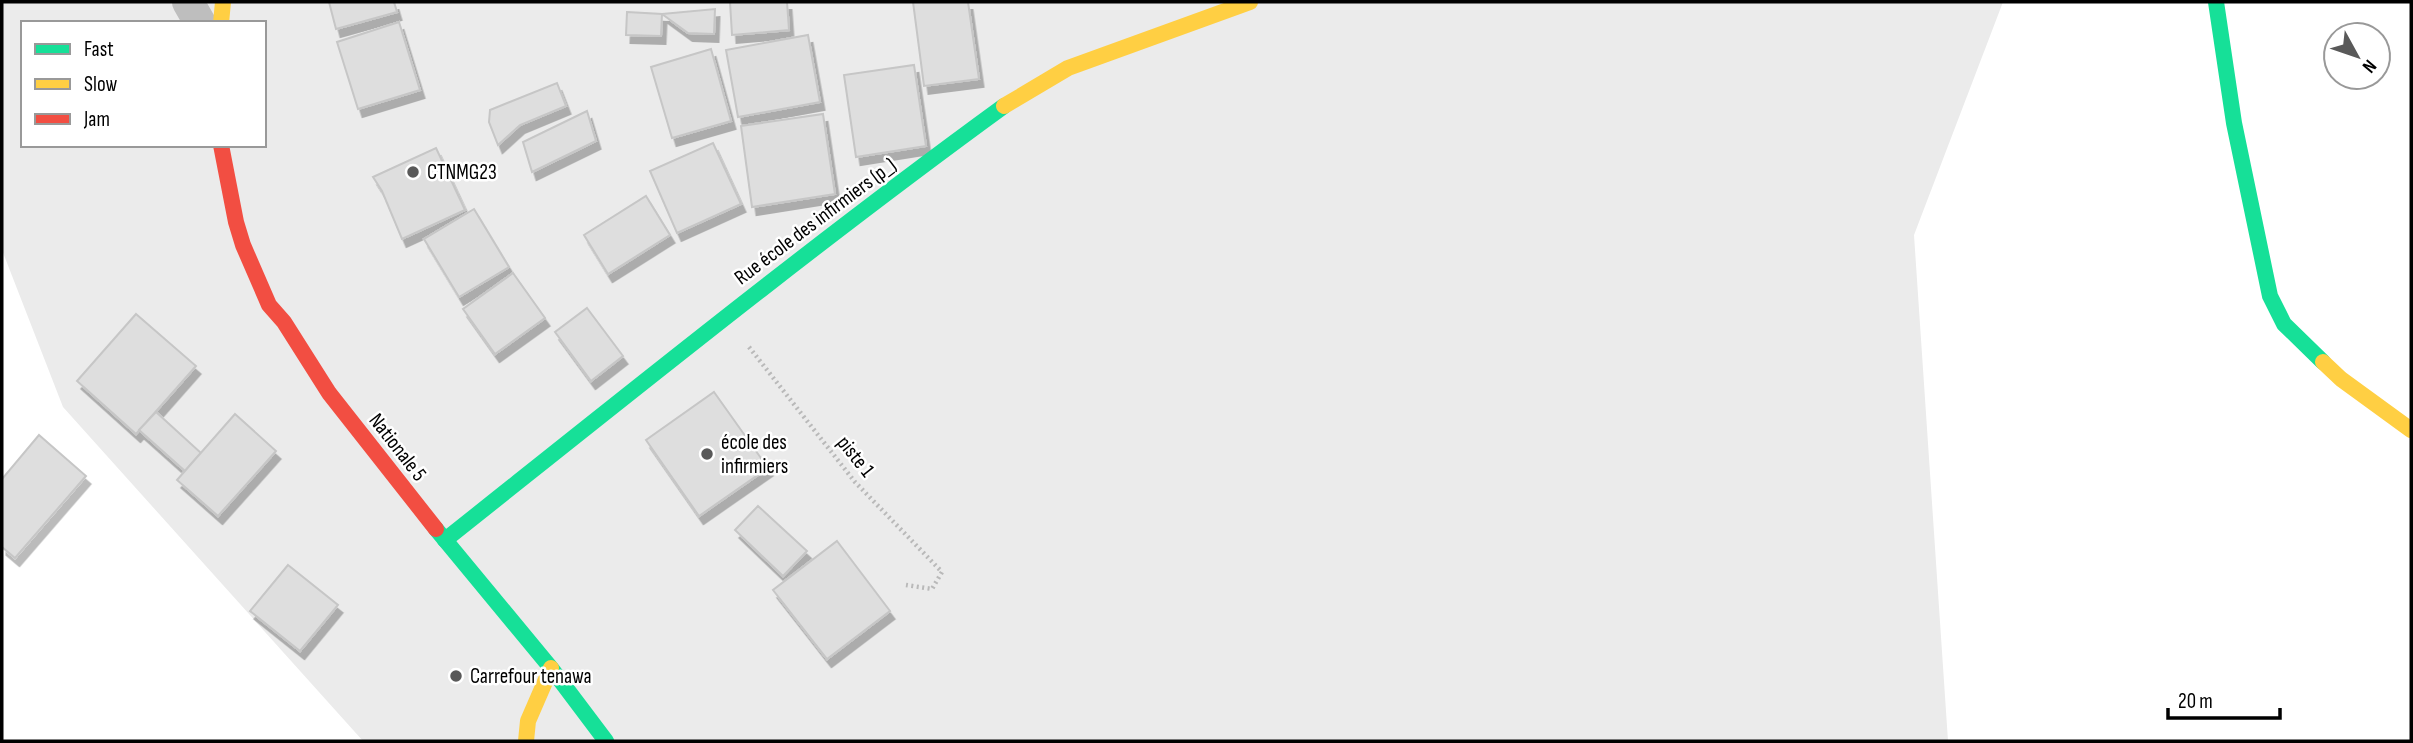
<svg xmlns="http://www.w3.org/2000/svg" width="2413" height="743" viewBox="0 0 2413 743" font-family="'Sofia Sans Condensed',sans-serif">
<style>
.green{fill:#ebebeb;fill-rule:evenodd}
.building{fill:#dedede;stroke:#c6c6c6;stroke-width:2;filter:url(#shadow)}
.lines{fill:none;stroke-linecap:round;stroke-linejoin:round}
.path{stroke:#b9b9b9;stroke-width:4.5;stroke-dasharray:2 3.5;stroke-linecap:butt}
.street{stroke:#bebebe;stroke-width:32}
.fast{stroke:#16e098;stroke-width:16}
.slow{stroke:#ffcf43;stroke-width:16}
.jam{stroke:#f24e42;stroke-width:16}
.poi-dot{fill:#595959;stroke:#fff;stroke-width:2.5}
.labels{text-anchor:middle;stroke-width:5;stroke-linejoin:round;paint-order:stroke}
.poi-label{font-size:21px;fill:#000;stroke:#fff;text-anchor:start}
.street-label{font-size:21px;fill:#000;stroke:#fff}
</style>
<defs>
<filter id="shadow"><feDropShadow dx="4.5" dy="8" stdDeviation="0" flood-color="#0004"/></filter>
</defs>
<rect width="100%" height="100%" fill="#fff"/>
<path class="green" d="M2 2H2003L1914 235 1948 741H363L63 407 2 250ZM23 23H264V145H23Z"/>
<g class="building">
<path d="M329 2H394L397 12 336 29Z"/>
<path d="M730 2H787L789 30 732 35Z"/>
<path d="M913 2H968L979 79 924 86Z"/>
<path d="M715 9 714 34 688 33 662 14Z"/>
<path d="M627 12 662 14 661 36 626 35Z"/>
<path d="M399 22 420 90 358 109 337 42Z"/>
<path d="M808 35 820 102 738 117 726 50Z"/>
<path d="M711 49 731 121 672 138 651 67Z"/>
<path d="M914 65 926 146 856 157 844 75Z"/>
<path d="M557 83 566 106 520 125 498 145 489 122 490 110Z"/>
<path d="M587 111 596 141 532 172 523 142Z"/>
<path d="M823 114 835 194 752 207 741 126Z"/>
<path d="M713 143 741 204 677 233 650 171Z"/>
<path d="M436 148 465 210 402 239 382 191 373 177Z"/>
<path d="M646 196 670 235 608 274 584 235Z"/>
<path d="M474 209 509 267 459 297 424 239Z"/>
<path d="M513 273 545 318 495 354 463 309Z"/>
<path d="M587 308 623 356 591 381 555 332Z"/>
<path d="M136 314 196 366 136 434 77 381Z"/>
<path d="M714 392 768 468 699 516 646 440Z"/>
<path d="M156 412 201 453 185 471 139 430Z"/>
<path d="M235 414 276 451 218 516 177 480Z"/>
<path d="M39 435 86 476 15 558 2 547V479Z"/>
<path d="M758 506 807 551 783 576 735 530Z"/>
<path d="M837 541 890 611 827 659 773 590Z"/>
<path d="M288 565 338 605 300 651 250 611Z"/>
</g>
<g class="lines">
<path class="path" d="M749 347 855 482 942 572 932 589 906 585"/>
<path class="street" d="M188 2 200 23"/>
<g class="fast">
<path d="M2216 2 2234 123 2270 296 2284 324 2323 362"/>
<path d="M436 529 551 668 606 741"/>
<path d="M445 540C630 393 813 245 1004 106"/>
</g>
<g class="slow">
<path d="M221 23 223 2"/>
<path d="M1004 106 1068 68 1250 2"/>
<path d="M2323 362 2341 379 2411 430"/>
<path d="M526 741 528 721 551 668"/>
</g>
<path class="jam" d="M221 145 236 222 243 245 269 305 284 322 329 393 436 529"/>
</g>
<g class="poi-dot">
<circle cx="413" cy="172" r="7"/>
<circle cx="707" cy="454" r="7"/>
<circle cx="456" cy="676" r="7"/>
</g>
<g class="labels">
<g class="poi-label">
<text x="427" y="179">CTNMG23</text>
<text x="721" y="449">école des<tspan x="721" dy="24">infirmiers</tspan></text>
<text x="470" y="683">Carrefour tenawa</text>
</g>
<g class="street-label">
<text transform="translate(815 221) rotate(-37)" y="7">Rue école des infirmiers (p_)</text>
<text transform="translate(398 447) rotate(52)" y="7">Nationale 5</text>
<text transform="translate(856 456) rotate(51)" y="7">piste 1</text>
</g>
</g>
<rect width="2413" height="743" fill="none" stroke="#000000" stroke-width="7"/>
<rect x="21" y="21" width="245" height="126" fill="#ffffff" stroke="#999999" stroke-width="2"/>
<rect x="35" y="44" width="35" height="10" fill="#16e098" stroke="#999999" stroke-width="2"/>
<text x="84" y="56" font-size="21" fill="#000000">Fast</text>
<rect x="35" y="79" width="35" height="10" fill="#ffcf43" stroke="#999999" stroke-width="2"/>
<text x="84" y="91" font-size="21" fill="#000000">Slow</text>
<rect x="35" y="114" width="35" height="10" fill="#f24e42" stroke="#999999" stroke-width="2"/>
<text x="84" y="126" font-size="21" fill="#000000">Jam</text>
<g transform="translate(2357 56) rotate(130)"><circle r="33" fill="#ffffff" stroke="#999999" stroke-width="2"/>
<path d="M0-5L12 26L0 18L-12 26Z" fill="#595959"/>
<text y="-10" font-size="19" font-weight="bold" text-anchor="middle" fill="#000000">N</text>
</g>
<path d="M2168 708v10h112v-10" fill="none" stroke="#000000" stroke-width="3.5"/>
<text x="2178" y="708" font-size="21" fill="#000000" stroke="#ffffff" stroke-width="5" paint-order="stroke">20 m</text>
</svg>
